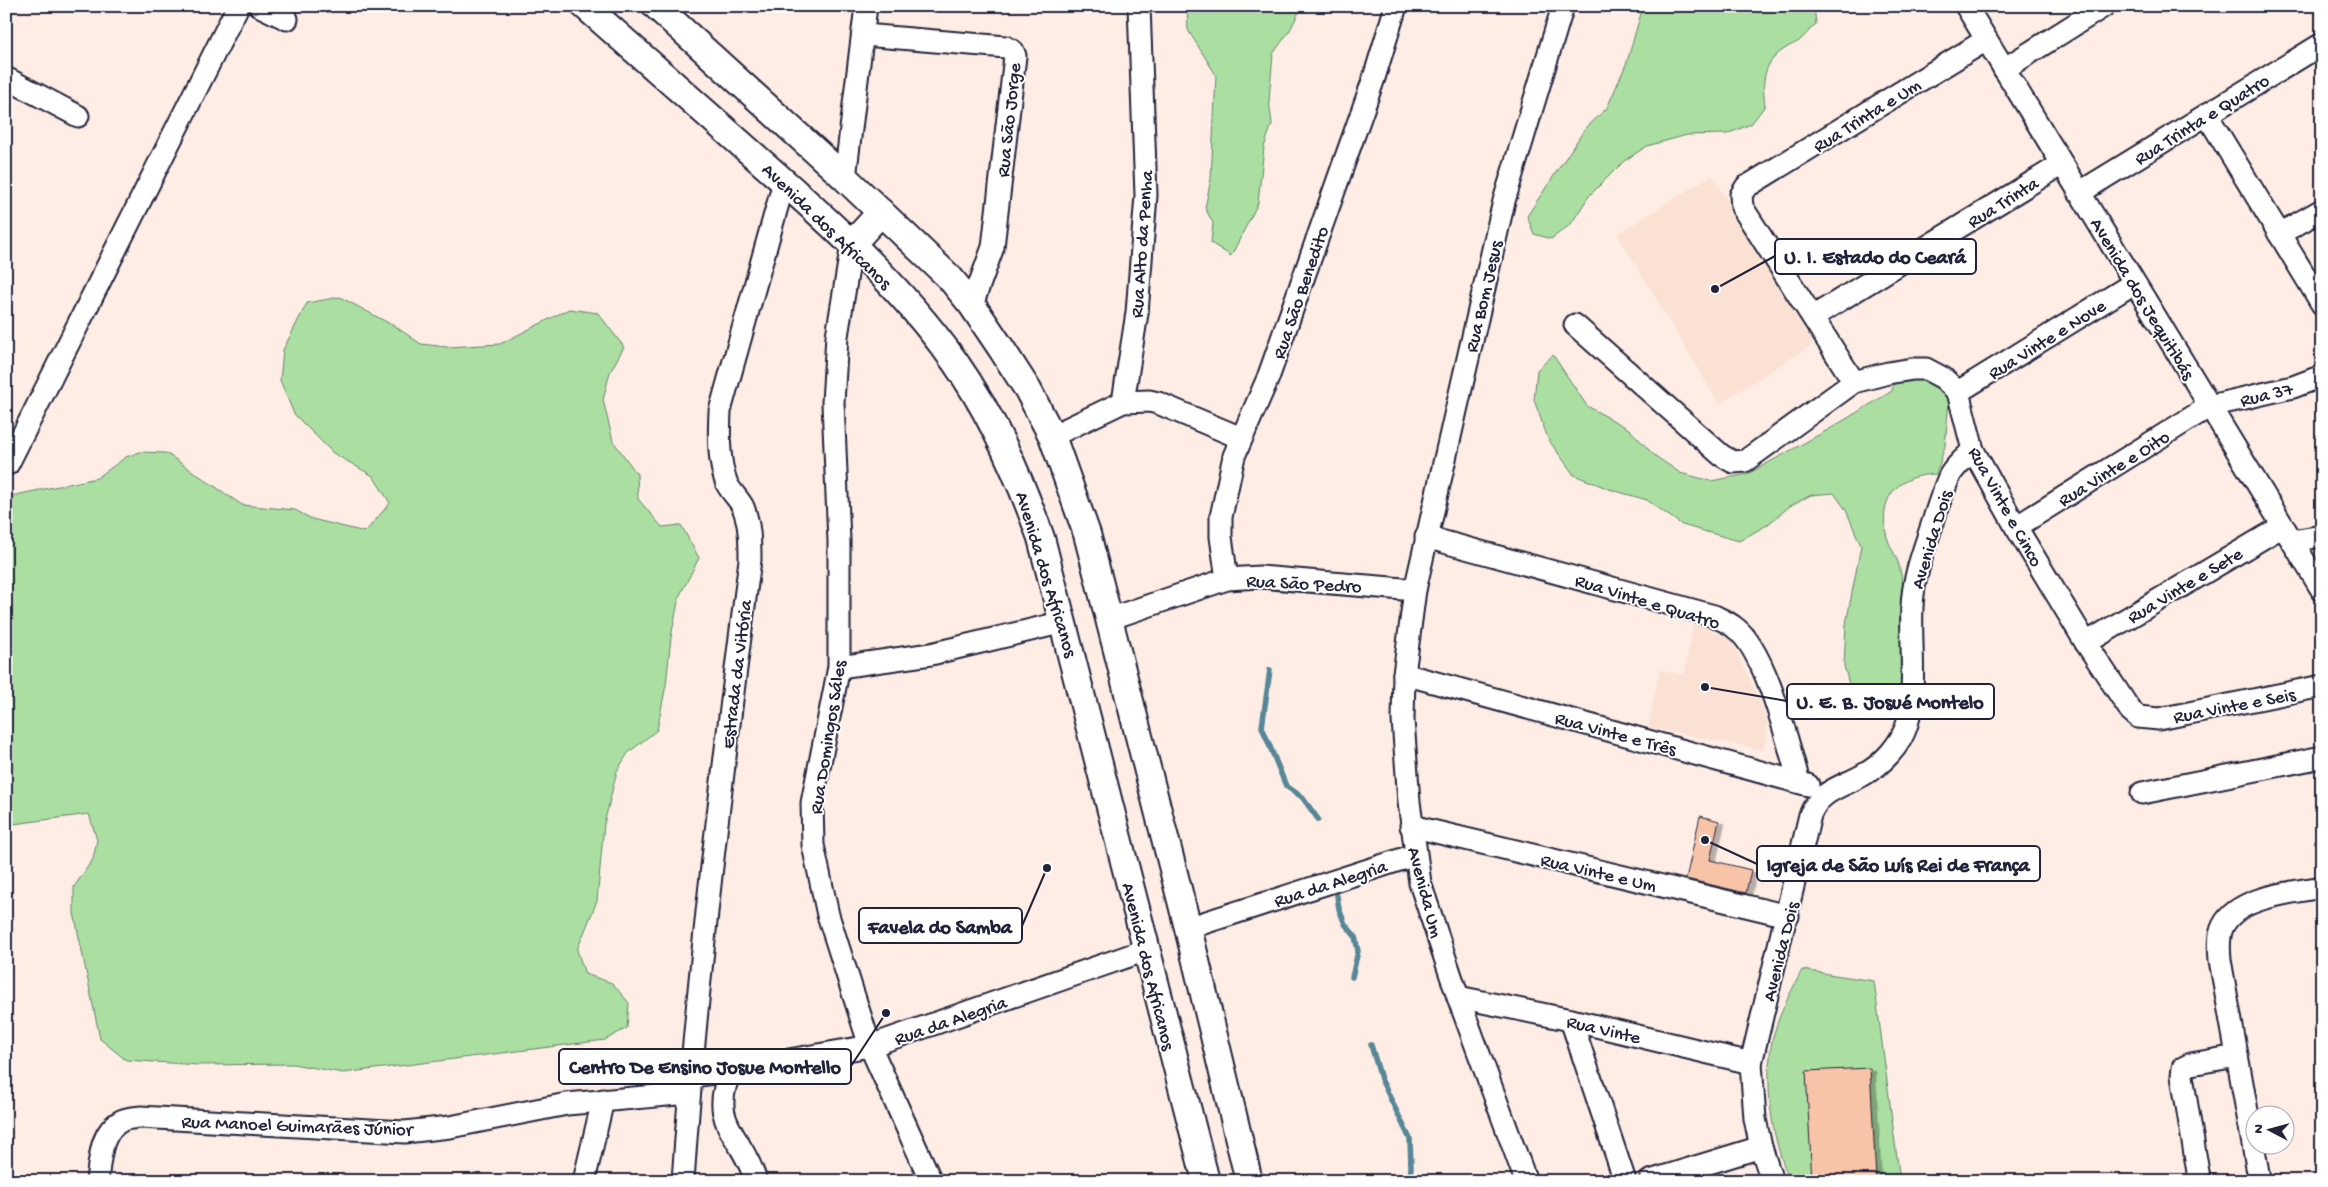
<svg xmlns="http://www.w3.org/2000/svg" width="2328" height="1187" viewBox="0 0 2328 1187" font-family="'Gochi Hand',sans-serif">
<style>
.built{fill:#fbe1d3}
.green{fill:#aadfa1;stroke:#66806e}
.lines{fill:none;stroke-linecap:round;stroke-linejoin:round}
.stream{stroke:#568697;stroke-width:5.5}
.building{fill:#f7c4a8;stroke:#22223b;filter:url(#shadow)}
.minor-casing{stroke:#22223b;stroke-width:25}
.major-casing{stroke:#22223b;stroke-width:30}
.minor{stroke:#fff;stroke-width:21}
.major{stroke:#fff;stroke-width:26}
.labels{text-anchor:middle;stroke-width:4;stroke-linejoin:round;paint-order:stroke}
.street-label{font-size:19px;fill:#22223b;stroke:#fff}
.leader{fill:none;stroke:#22223b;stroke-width:2}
.callout-dot{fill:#22223b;stroke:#fff;stroke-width:2}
.callout{fill:#fff;stroke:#22223b;stroke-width:2}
.callout-label{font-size:20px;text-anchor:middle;font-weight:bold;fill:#22223b}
</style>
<defs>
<filter id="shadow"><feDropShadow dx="5.5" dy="3" stdDeviation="0" flood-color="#0004"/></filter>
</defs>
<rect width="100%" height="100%" fill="#fdede5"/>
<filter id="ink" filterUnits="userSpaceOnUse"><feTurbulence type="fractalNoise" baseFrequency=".02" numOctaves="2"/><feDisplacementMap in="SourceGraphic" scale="10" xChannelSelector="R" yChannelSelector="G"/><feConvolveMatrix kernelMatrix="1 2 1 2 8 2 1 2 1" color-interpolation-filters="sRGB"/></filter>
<g filter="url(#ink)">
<g class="built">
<path d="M1712 175 1813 344 1719 404 1617 234Z"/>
<path d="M1694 623 1728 638 1735 648 1759 699 1768 725 1763 750 1648 727 1660 670 1684 675Z"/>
</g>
<g class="green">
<path d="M1187 6H1302L1290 30 1273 54 1269 100 1272 124 1264 147 1258 203 1231 256 1211 243 1213 223 1205 208 1211 179 1216 75 1188 30Z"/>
<path d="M1643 6H1814L1816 24C1810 29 1805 36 1799 41 1795 44 1790 45 1786 48 1762 63 1762 81 1765 106L1751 124 1727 134 1687 135 1647 146 1624 161 1589 196 1571 224 1551 239 1534 234 1527 216 1585 129 1607 108 1627 62Z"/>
<path d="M340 297 396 327 421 344 447 347 500 344 569 309 598 313 624 347 610 372 603 400 613 441 637 474 638 499 662 527 681 525 699 558 679 597 671 637 666 685 657 730 628 753 617 771 604 824 597 901 577 950 585 974 612 983 629 1003 627 1028 605 1040 343 1073 293 1064 198 1065 126 1060 100 1039 74 913V887L93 859 97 840 89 814 6 825V497L97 478 126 457 140 452 166 453 242 505 295 510 312 519 365 532 390 503 373 476 333 453 294 414 280 380 283 350 307 303Z"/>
<path d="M1553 355 1587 406 1629 429 1654 455 1680 473 1711 481 1748 474 1833 427 1892 391 1894 379 1914 375 1938 387 1949 401 1945 446 1936 474C1900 475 1878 495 1886 533 1888 543 1894 552 1898 562 1901 571 1903 585 1903 596 1905 628 1901 660 1901 692L1894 703 1881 709 1861 705 1851 691 1844 666 1846 624 1861 546 1846 510 1834 493 1811 495 1790 506 1767 525 1739 541 1682 525 1647 500 1609 489 1574 475 1548 439 1534 400 1537 370Z"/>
<path d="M1802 970 1874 981 1900 1181H1790C1773 1142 1766 1098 1770 1056 1772 1026 1789 996 1802 970Z"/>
</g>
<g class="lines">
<g class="stream">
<path d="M1270 670 1262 727 1286 786 1302 797 1318 819"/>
<path d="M1337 896 1339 909 1345 924 1355 936 1358 951 1352 977"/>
<path d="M1371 1045 1381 1079 1410 1139 1411 1168 1409 1181"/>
</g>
</g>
<g class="building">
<path d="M1700 816 1719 821 1710 860 1751 870 1746 893 1686 879Z"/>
<path d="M1870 1068 1876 1179 1812 1181 1806 1071Z"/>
</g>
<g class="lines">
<g class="minor-casing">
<g id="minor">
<path d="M260 6 287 19"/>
<path d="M1966 6 2322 590"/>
<path d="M864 35 1006 47 1013 51 1015 56 993 247 972 305"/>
<path d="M2004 69 2104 6"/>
<path d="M6 78 78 116"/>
<path d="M2207 115 2322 304"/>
<path d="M845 178 866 6"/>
<path d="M2079 193 2322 44"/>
<path d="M2279 234 2322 210"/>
<path d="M852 244 837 336 833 403 839 541V667L812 803 813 845 828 915 870 1046 931 1181"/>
<path d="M1814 316 2062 164"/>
<path d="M1575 325 1721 455 1733 462 1745 461 1854 382 1888 373 1913 369H1926L1943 378 1958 392 1973 450 2016 527 2086 643 2130 710 2138 717 2159 719 2322 686"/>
<path d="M1854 382 1742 207 1741 195 1746 187 1986 40"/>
<path d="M1958 392 2134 283"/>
<path d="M1123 402 1137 313 1146 195 1139 6"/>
<path d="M1052 436 1123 402 1149 401 1158 403 1241 438"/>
<path d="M8 464 238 6"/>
<path d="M2016 527 2210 406 2293 387 2322 376"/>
<path d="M1426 537 1714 616C1720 619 1728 622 1734 627 1766 649 1788 744 1799 782"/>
<path d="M2292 541 2322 536"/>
<path d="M1227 579 1221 537V517L1234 456 1268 378 1374 78 1396 6"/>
<path d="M1109 619 1227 579 1260 577 1415 590"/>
<path d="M2086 643 2283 526"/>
<path d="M839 667 931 654 1064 622"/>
<path d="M1404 674 1808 785"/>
<path d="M2142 793 2322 757"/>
<path d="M1411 826 1788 916"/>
<path d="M1188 928 1415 855"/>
<path d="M1458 997 1571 1020 1751 1063"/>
<path d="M1571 1020 1625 1181"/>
<path d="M731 1070C707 1125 742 1133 756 1181"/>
<path d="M690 1077 870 1046 1146 950"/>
<path d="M2199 1178 2182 1076 2183 1068 2191 1064 2237 1056"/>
<path d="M2259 1178 2220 960C2219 949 2218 936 2223 926 2238 896 2292 893 2322 887"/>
<path d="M97 1181C100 1160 100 1132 121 1121 126 1118 134 1118 140 1117L405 1132 450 1127 567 1104 689 1093"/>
<path d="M584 1181 603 1100"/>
<path d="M683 1181C697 973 723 767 750 560 750 542 750 524 743 507 739 499 731 492 727 484 718 461 719 435 720 411L784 182"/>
<path d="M1526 1181 1458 997 1420 883 1409 802 1403 720 1404 674 1415 590 1504 201 1563 6"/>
<path d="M1650 1181 1761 1147"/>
<path d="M1772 1181 1761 1147 1755 1119 1751 1063 1810 815C1820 790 1842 787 1863 775 1882 765 1901 745 1907 724 1917 687 1910 645 1912 607 1913 577 1924 550 1933 522 1938 506 1943 490 1950 475 1956 465 1965 458 1973 450"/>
</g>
</g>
<g class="major-casing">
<g id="major">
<path d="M585 6C643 57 700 108 758 159 829 221 900 285 955 362 993 416 1019 476 1041 538L1206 1181"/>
<path d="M656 6 845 178 950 278 972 305 1001 348 1028 390 1052 436 1087 534 1109 619 1188 928 1249 1181"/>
<path d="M852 244 881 212"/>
</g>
</g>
<use href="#minor" class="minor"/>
<use href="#major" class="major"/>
</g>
</g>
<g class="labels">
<g class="street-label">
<text transform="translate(1866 114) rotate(-32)" y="7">Rua Trinta e Um</text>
<text transform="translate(2201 118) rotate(-32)" y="7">Rua Trinta e Quatro</text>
<text transform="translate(1007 120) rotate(-84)" y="7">Rua São Jorge</text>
<text transform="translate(2002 201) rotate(-32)" y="7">Rua Trinta</text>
<text transform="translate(828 225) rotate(44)" y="7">Avenida dos Africanos</text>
<text transform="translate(1140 244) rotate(-86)" y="7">Rua Alto da Penha</text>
<text transform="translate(1299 292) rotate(-71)" y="7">Rua São Benedito</text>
<text transform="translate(1482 296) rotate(-77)" y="7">Rua Bom Jesus</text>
<text transform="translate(2144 298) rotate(59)" y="7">Avenida dos Jequitibás</text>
<text transform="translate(2046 338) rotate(-32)" y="7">Rua Vinte e Nove</text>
<text transform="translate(2266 393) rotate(-14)" y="7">Rua 37</text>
<text transform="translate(2113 467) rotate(-32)" y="7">Rua Vinte e Oito</text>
<text transform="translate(2007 506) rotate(61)" y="7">Rua Vinte e Cinco</text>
<text transform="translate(1930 539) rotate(-73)" y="7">Avenida Dois</text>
<text transform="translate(1048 574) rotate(73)" y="7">Avenida dos Africanos</text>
<text transform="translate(1304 582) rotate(3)" y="7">Rua São Pedro</text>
<text transform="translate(2184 584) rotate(-31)" y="7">Rua Vinte e Sete</text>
<text transform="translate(1648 600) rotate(17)" y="7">Rua Vinte e Quatro</text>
<text transform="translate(735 674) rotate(-83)" y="7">Estrada da Vitória</text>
<text transform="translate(2234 704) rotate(-11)" y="7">Rua Vinte e Seis</text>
<text transform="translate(1616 732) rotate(15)" y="7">Rua Vinte e Três</text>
<text transform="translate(826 737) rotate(-81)" y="7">Rua Domingos Sáles</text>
<text transform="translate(1599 871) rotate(13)" y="7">Rua Vinte e Um</text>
<text transform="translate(1330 882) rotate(-18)" y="7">Rua da Alegria</text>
<text transform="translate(1427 892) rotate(75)" y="7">Avenida Um</text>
<text transform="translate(1779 951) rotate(-76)" y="7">Avenida Dois</text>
<text transform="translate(1150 966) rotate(76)" y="7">Avenida dos Africanos</text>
<text transform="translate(950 1019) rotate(-19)" y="7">Rua da Alegria</text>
<text transform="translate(1604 1028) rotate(13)" y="7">Rua Vinte</text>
<text transform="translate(297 1124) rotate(2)" y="7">Rua Manoel Guimarães Júnior</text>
</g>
</g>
<path class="leader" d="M1715 289L1775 256M1705 687L1787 701M1705 840L1757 864M1047 868L1022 926M886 1013L851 1066"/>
<g class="callout-dot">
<circle cx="1715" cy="289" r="5"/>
<circle cx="1705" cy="687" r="5"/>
<circle cx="1705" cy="840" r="5"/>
<circle cx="1047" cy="868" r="5"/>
<circle cx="886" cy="1013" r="5"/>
</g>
<g class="callout">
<rect x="1775" y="239" width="201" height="35" rx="5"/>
<rect x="1787" y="684" width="207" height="35" rx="5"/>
<rect x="1757" y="846" width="283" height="35" rx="5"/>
<rect x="859" y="908" width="163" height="35" rx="5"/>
<rect x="559" y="1049" width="292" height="35" rx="5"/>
</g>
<g class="callout-label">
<text x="1875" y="263">U. I. Estado do Ceará</text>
<text x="1890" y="708">U. E. B. Josué Montelo</text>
<text x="1898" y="871">Igreja de São Luís Rei de França</text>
<text x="940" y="933">Favela do Samba</text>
<text x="705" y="1073">Centro De Ensino Josue Montello</text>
</g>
<rect width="2328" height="1187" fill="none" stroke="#fff" stroke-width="25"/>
<rect x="12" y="12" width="2303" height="1162" fill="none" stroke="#22223b" stroke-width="2" filter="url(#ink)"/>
<g transform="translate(2270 1130) rotate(276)"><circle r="24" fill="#ffffff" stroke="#a7a7b1"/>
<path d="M0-4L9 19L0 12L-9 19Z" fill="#22223b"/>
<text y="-8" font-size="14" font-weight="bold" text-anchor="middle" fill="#22223b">N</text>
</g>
</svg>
